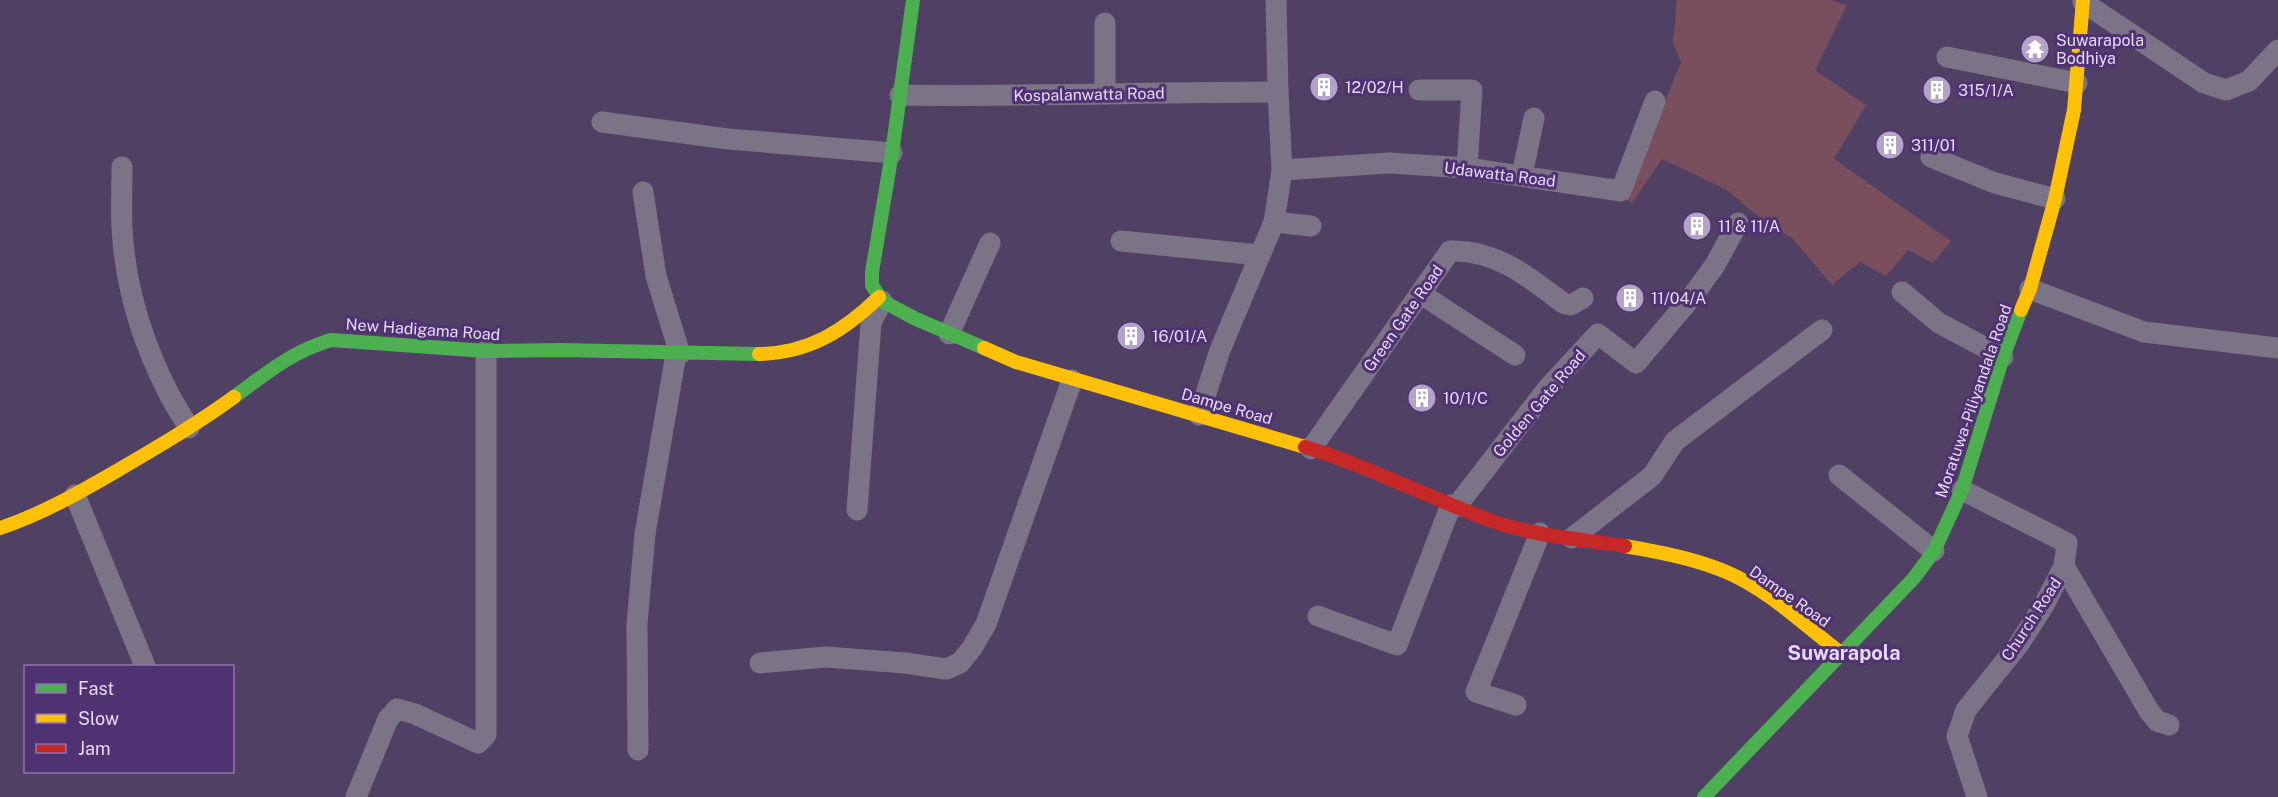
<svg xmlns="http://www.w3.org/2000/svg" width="2278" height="797" viewBox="0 0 2278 797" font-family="'Public Sans',sans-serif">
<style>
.green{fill:#794f5e}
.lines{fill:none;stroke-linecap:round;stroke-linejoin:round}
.street{stroke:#7b7486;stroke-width:21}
.fast{stroke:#4caf50;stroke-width:14}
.slow{stroke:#ffc107;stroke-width:14}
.jam{stroke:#c62828;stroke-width:14}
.labels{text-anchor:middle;stroke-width:6;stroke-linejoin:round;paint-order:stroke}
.poi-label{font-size:16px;fill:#e7d8fe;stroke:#4f3271;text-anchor:start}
.street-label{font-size:16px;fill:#e7d8fe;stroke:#4f3271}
.quarter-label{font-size:20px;font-weight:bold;fill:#e7d8fe;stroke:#4f3271}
</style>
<rect width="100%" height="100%" fill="#504063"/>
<path class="green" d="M1677 0H1831L1847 5 1815 70 1866 105 1834 159 1951 241 1933 263 1908 250 1886 276 1860 262 1832 285 1793 239 1754 213 1727 190 1662 159 1632 203 1625 199 1681 62 1673 43Z"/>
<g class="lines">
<g class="street">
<path d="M2083 2 2204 83 2226 90 2249 81 2278 50"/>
<path d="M1947 57 2077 83"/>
<path d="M1419 90H1472L1467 168"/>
<path d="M1105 93V23"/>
<path d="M900 95C1026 97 1152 92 1278 92"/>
<path d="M602 122 728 139 892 153"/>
<path d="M1931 157 1995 183 2055 199"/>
<path d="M122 167C122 187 121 208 122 228 125 285 142 341 168 392 174 404 182 416 189 428"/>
<path d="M1282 170 1389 163 1467 168 1621 191 1655 101"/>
<path d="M1522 175 1534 118"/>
<path d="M643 192 656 276 680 354"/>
<path d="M1274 222 1311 226"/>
<path d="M1121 241 1259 255"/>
<path d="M2030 289 2144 332 2278 348"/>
<path d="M1902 292 1939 323 2003 357"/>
<path d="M1421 294 1515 355"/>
<path d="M949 334 990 243"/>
<path d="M1199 415 1220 350 1274 222 1282 170 1278 92 1276 0"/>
<path d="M1311 449 1450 251C1495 249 1529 277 1563 303L1571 305 1583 298"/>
<path d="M1839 475 1934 551"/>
<path d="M1962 490 2067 543 2064 566 2044 605 2019 644 1966 710 1957 736 1977 797"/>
<path d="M75 495 145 666"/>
<path d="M1456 507 1548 388 1598 334 1636 363 1691 298 1715 265 1738 223"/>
<path d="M857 510 871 323 882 301"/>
<path d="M1572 538 1652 476 1675 441 1822 330"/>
<path d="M2064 566 2149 711 2157 721 2169 725"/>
<path d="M1318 616 1397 645 1451 505"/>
<path d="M760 663 826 657 905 663 946 669 960 663 972 648 986 624 1072 380"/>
<path d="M1516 705 1476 692 1540 533"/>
<path d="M638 750 637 624 645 534 676 354"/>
<path d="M356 797 388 719 397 709 415 714 478 743 486 735V351"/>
</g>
<g class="fast">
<path d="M913 0 892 153 872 272V285L882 301 916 319 984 348"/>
<path d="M234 397C267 373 291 352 331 340L486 351 560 350 759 354"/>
<path d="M1704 797 1914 578 1934 551 1962 490 2003 357 2021 310"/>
</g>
<g class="slow">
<path d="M2021 310 2030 289 2055 199 2074 110 2083 0"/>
<path d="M984 348 1016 362 1305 447"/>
<path d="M759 354C809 353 844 331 879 297"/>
<path d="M0 528C43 514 82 491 120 469 159 446 197 424 234 397"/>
<path d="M1625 546C1659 552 1692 558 1724 571 1768 589 1805 626 1842 654"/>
</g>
<path class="jam" d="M1305 447C1368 466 1427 497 1489 520 1532 536 1580 539 1625 546"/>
</g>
<defs>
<g id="temple-disc" transform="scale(1.5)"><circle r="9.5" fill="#b2a3c8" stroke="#4f3271"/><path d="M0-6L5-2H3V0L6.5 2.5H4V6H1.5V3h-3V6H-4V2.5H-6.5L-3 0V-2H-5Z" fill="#fff"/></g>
<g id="building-disc" transform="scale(1.5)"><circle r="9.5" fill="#b2a3c8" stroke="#4f3271"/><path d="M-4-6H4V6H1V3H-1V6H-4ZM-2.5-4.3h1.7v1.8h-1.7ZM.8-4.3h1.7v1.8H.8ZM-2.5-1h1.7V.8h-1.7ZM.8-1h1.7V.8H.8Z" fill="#fff"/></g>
</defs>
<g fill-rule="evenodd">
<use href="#temple-disc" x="2035" y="49"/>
<use href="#building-disc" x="1324" y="87"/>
<use href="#building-disc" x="1937" y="90"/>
<use href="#building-disc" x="1890" y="145"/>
<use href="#building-disc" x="1697" y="226"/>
<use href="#building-disc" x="1630" y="298"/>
<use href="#building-disc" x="1131" y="336"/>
<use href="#building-disc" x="1422" y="398"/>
</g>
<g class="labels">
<g class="poi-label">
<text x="2056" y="46">Suwarapola<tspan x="2056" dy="18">Bodhiya</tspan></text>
<text x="1345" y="93">12/02/H</text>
<text x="1958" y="96">315/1/A</text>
<text x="1911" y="151">311/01</text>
<text x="1718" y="232">11 &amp; 11/A</text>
<text x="1651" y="304">11/04/A</text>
<text x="1152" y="342">16/01/A</text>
<text x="1443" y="404">10/1/C</text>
</g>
<g class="street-label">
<text transform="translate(1089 94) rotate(-1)" y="6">Kospalanwatta Road</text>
<text transform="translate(1500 174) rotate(7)" y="6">Udawatta Road</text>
<text transform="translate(1403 318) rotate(-55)" y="6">Green Gate Road</text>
<text transform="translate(423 329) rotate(4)" y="6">New Hadigama Road</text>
<text transform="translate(1973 401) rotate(-71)" y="6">Moratuwa-Piliyandala Road</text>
<text transform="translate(1539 403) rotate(-50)" y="6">Golden Gate Road</text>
<text transform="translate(1227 406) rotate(16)" y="6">Dampe Road</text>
<text transform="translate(1790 596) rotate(35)" y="6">Dampe Road</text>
<text transform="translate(2031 619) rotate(-57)" y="6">Church Road</text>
</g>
<g class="quarter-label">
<text x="1844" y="660">Suwarapola</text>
</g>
</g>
<rect x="24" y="665" width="210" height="108" fill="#4f3271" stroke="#8c74a9" stroke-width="1.5"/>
<rect x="36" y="684" width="30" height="9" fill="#4caf50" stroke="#8c74a9" stroke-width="1.5"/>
<text x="78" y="695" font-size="18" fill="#e7d8fe">Fast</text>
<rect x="36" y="714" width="30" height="9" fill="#ffc107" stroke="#8c74a9" stroke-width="1.5"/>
<text x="78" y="725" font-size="18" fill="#e7d8fe">Slow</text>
<rect x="36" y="744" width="30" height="9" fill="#c62828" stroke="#8c74a9" stroke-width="1.5"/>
<text x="78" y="755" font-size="18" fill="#e7d8fe">Jam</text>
</svg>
